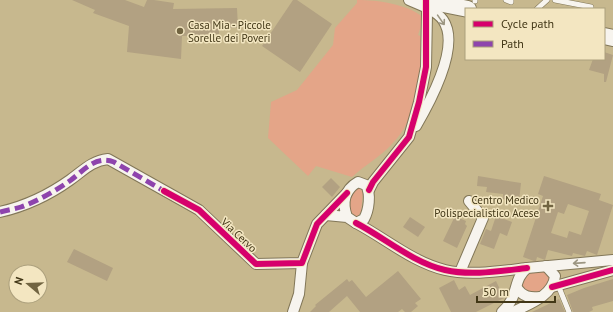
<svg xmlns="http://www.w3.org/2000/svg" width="613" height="312" viewBox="0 0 613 312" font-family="'PT Sans',sans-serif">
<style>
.green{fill:#e4a588}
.building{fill:#b2a182;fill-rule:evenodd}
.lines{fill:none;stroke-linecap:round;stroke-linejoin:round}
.lane-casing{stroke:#827758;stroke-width:6}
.street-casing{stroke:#827758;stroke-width:12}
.primary-casing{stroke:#827758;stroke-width:18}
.lane{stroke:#f7f4ee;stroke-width:5}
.street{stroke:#f7f4ee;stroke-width:10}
.primary{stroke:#f7f4ee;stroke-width:16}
.quiet{stroke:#8e44ad;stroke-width:5;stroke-dasharray:10 5;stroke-linecap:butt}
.cycleway-casing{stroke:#f3e6c1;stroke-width:8}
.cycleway{stroke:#d6006c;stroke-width:6}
.oneway{stroke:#9c9682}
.poi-dot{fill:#716441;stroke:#f3e6c1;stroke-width:1.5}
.labels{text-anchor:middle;stroke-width:3;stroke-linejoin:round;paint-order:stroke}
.poi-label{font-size:11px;fill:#423717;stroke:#f3e6c1;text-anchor:start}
.street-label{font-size:11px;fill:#423717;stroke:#f3e6c1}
</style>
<rect width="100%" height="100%" fill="#c7b88e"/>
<g class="green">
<path d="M357 0C379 0 406 4 423 17L425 29H420L418 35 425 38C421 73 419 117 392 144 380 157 365 165 352 177L316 166 308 176 268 138 271 102 297 90 333 45 335 28 357 3Z"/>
<path d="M358 187 363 192 361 212 357 217C344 210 350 195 358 187Z"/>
<path d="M543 270 549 277C548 292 534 296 522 289L521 285 528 272Z"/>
</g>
<g class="building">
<path d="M72 0H125L144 7 147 0H154L174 3 173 9 237 8 238 28H219V34L182 36 181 59 127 52 129 26 93 13 95 10Z"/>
<path d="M293 0H297L332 24 300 72 262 46Z"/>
<path d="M604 52 613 55 606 82H604V74L589 70 593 59H604Z"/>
<path d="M478 176 521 183 519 201 503 199V194L486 192 487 187 477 186Z"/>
<path d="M544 176 601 194 599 200 613 205 597 255 587 251 585 256 573 253 572 256 548 250 545 260 537 257 536 261H534L523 257 543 196 538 194ZM568 204 589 211 581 235 569 231 567 238 551 233 558 212 564 214Z"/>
<path d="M331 178 340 187 332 197 322 187Z"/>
<path d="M455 216 466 221 465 224 467 226 457 248 443 241Z"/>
<path d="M496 216 512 222 507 236 500 233 494 249 480 244 486 229 491 231Z"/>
<path d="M410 217 425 227 418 237 403 227Z"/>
<path d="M74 249 113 268 107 281 67 262Z"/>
<path d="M398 271 421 299 415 303 418 306 411 312H405L402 309 398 312H360L347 296 329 312H310L316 306 315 305 347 279 349 282 352 280 366 297Z"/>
<path d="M613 279V301L592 307 593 310 589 312H573L567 295 584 288Z"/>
<path d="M454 280 459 290 465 286 470 295 496 281 504 298 476 312H451L439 288Z"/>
<path d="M559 299 565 312H532Z"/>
</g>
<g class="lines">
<g class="lane-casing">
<g id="lane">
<path d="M506 0 511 2V0"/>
<path d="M555 0 591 7V9"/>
<path d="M475 1V0"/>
<path d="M537 9 547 0"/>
<path d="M558 285 569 312"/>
</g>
</g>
<g class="street-casing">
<g id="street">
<path d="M409 0C420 5 436 10 443 20 461 46 430 102 416 126"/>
<path d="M369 190 373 182 409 137 419 102 426 67 427 13"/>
<path d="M0 212C26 206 49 195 70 180 83 171 91 161 108 159L199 210 256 264 302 263 317 224 347 193"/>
<path d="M326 215 347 217 356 223 364 219C369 210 371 194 366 185L358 182C344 190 342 203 347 217"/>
<path d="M356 223C385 238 412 262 445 270 471 276 500 271 527 268"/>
<path d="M460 272 483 218 469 201"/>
<path d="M552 287 613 270"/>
<path d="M517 288C523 297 530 298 540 297"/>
<path d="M293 312 299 294 302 263"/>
<path d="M502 312C520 296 512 280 527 268L613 260"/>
<path d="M513 312C529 304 553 296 555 276L546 266"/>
</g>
</g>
<g class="primary-casing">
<g id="primary">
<path d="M423 0 468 9"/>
<path d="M604 36 613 38"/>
</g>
</g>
<use href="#lane" class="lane"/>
<use href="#street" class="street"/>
<use href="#primary" class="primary"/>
<path class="quiet" d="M0 212C7 210 15 209 21 207 38 201 57 190 71 180 84 170 96 155 114 162L164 191"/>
<g class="cycleway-casing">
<g id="cycleway">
<path d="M369 190 373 182 409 137 419 102 426 67V0"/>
<path d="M164 191 199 210 256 264 302 263 317 224 347 193"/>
<path d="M356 223C385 238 412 262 445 270 471 276 500 271 527 268"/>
<path d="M552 287 613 270"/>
</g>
</g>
<use href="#cycleway" class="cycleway"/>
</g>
<defs><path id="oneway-shaft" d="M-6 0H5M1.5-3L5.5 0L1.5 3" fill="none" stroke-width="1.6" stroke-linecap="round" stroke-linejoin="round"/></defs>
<g class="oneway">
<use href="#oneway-shaft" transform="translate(441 20) rotate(55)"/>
<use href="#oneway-shaft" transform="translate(579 263) rotate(176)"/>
</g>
<g class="poi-dot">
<circle cx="180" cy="31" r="4"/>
<path d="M546 200h4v4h4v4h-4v4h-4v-4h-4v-4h4z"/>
</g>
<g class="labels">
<g class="poi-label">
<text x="188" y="29">Casa Mia - Piccole<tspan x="188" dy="13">Sorelle dei Poveri</tspan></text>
<text x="539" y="204" text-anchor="end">Centro Medico<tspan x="539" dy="13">Polispecialistico Acese</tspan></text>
</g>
<g class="street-label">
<text transform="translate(239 235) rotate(43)" y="4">Via Cervo</text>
</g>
</g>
<rect x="465" y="8" width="140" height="52" fill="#f3e6c1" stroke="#aca07d"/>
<rect x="473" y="21" width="20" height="6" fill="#d6006c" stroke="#aca07d"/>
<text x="501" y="28" font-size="12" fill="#423717">Cycle path</text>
<rect x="473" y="41" width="20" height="6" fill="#8e44ad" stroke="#aca07d"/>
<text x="501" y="48" font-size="12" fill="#423717">Path</text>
<g transform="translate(28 284) rotate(289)"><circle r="19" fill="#f3e6c1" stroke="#aca07d"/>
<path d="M0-3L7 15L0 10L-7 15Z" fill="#716441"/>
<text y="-6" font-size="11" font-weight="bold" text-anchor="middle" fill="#423717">N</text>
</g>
<path d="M477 296v6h78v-6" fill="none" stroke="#423717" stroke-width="2"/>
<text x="483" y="296" font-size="12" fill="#423717" stroke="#f3e6c1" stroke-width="3" paint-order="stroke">50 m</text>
</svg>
